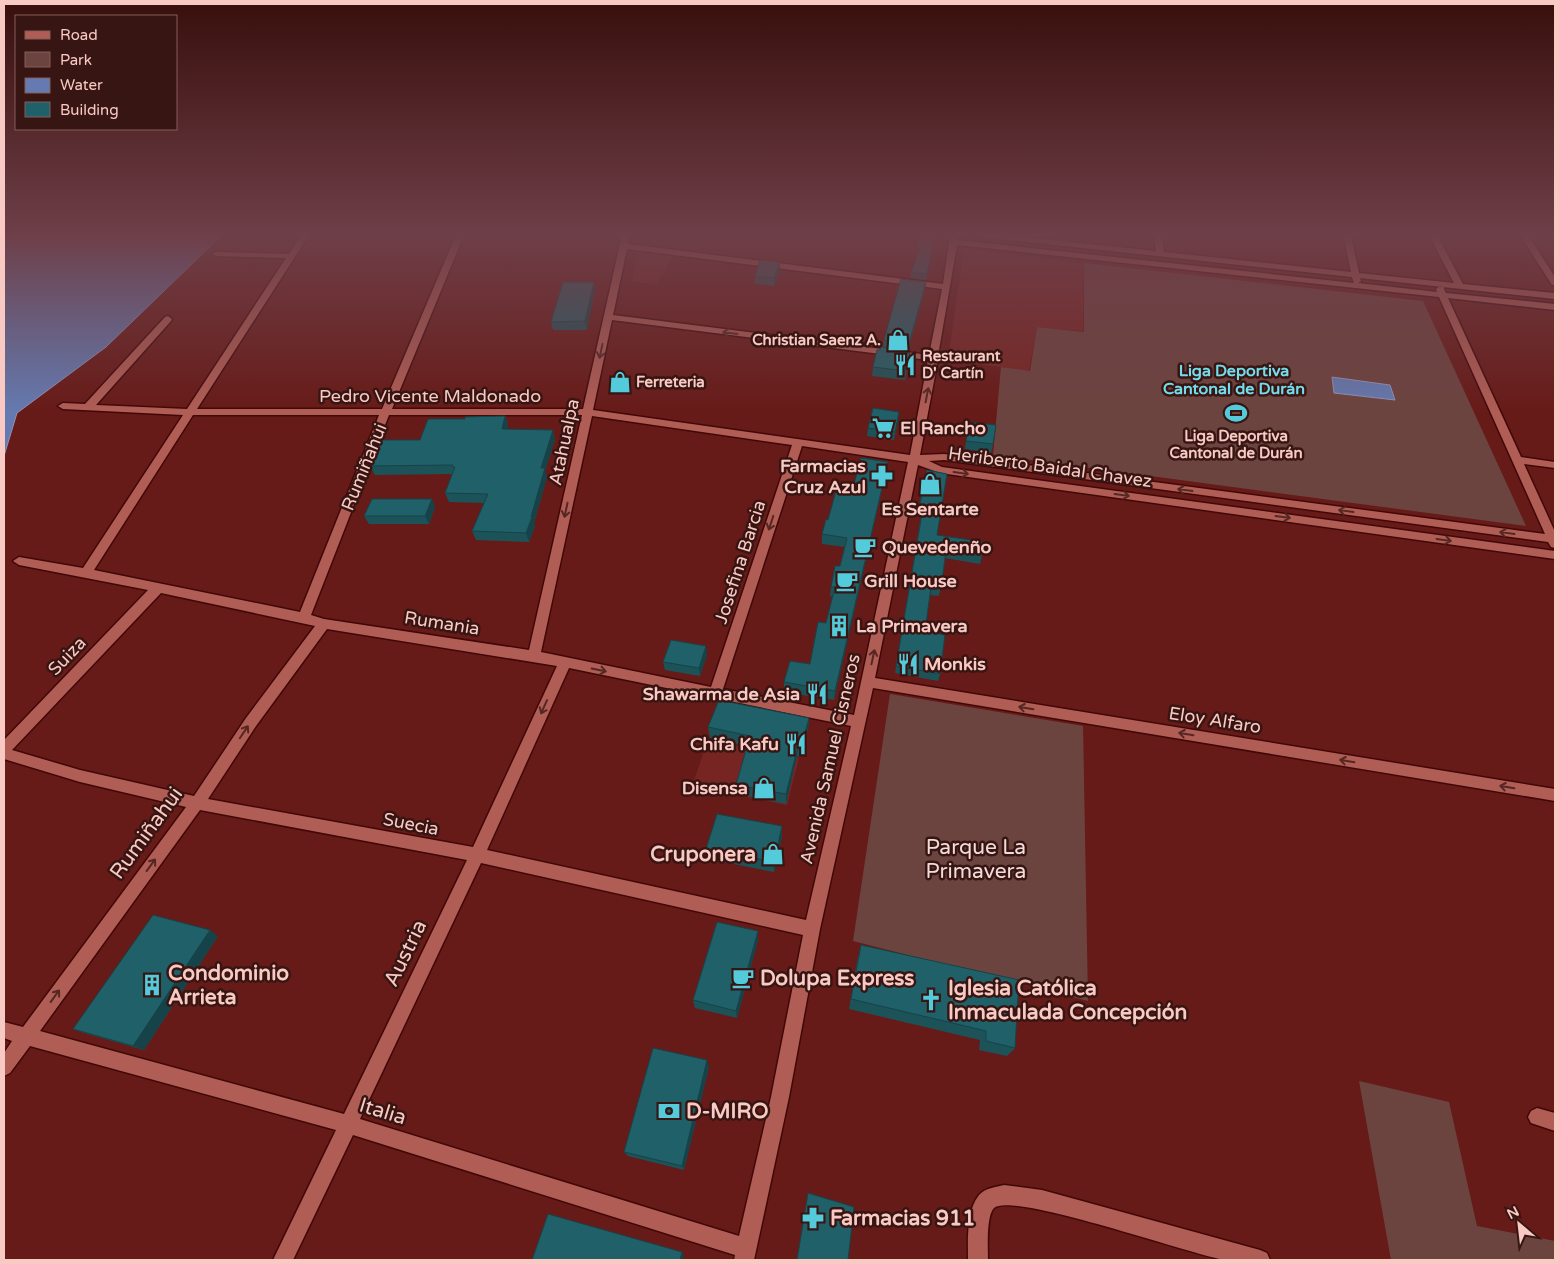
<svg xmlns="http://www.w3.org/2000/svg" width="1559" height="1264" viewBox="0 0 1559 1264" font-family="'Varela Round',sans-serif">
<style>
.built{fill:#772522}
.green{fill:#6c443f}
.water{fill:#647ab0;stroke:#9192b6}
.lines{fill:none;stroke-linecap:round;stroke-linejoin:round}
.minor-casing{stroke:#410807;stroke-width:3}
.minor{fill:#af5d55;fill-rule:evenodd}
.wall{fill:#1c5359}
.shaded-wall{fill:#164349}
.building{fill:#206068;stroke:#164349}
.oneway{stroke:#552723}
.labels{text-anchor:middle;stroke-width:5;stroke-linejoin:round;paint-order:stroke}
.far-poi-label{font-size:15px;font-weight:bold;fill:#f9cac4;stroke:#371512;text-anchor:start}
.far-quarter-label{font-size:16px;font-weight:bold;fill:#73ddec;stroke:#371512}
.street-label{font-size:18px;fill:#f9cac4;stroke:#371512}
.poi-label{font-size:18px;font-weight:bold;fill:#f9cac4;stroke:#371512;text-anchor:start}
.near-street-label{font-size:21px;fill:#f9cac4;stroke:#371512}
.near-park-label{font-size:21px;fill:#f1dcd9;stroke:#371512}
.near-poi-label{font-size:21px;font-weight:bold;fill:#f9cac4;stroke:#371512;text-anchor:start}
</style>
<rect width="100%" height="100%" fill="#671b18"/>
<g class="built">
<path d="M964 249 1083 263V331L1037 327 1029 371 948 360Z"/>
<path d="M638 252 674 256 656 284 632 282Z"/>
<path d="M708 740 799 758 787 805 692 786Z"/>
</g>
<g class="green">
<path d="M1084 263 1423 301 1526 526 993 455 1001 367 1030 371 1037 327 1084 332Z"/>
<path d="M890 694 1083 726 1088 1001 853 941Z"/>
<path d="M1359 1081 1449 1102 1477 1226 1555 1241V1260H1391Z"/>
</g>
<g class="water">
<path d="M4 235H222L106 347 17 413 4 456Z"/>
<path d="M1332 377 1390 385 1395 400 1334 393Z"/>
</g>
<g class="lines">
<g class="minor-casing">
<g id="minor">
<path d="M301 235H309L197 409H382L456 235H464L392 409H583L622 235H630L628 244 943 284 950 235H958L957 240 1354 283 1352 277 980 237 976 235H1003L1156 251 1154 235H1162L1164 252 1351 272 1343 235H1351L1359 273 1454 283 1429 235H1437L1463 284 1555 293V299L1360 278 1361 281 1358 283 1437 292 1436 289 1440 286 1443 287 1446 293 1555 304V310L1448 298 1521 457 1555 462V468L1524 464 1555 532V548L1551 547 1548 542 944 460 929 461 942 467 1555 551V559L940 473 918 465 875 678 1555 789V801L873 688 820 929 789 1097 754 1260H734L735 1255 353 1135 293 1260H273L336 1130 30 1046 10 1073 4 1076V1053L12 1041 4 1038V1022L23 1027 186 807 80 782 4 759V740L148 590 19 565 13 561 19 557 83 568 183 415 63 409 58 406 63 403 85 404 165 317 168 316 172 319 171 321 96 405 187 409 286 258 216 256 212 254 216 252 289 254ZM957 245 1439 297 1545 534 944 454 920 455 938 360 940 358 938 356ZM627 249 942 289 929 355 613 315ZM612 320 928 360 910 455 593 410ZM193 415H379L300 612 94 570ZM389 415H582L529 650 324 619 311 615ZM592 416 792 445 711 687 541 652ZM802 446 908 462 854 715 723 689ZM161 593 315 626 246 718 194 796 80 770 12 750ZM327 629 557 666 473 847 208 799 256 726ZM569 668 851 726 806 920 487 850ZM200 810 467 860 344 1114 40 1031ZM481 863 803 935 771 1097 739 1236 360 1119Z"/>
<path d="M1520 235H1528L1555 277V285H1552Z"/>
<path d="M1537 1108 1555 1113V1131L1531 1123 1528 1117 1531 1111Z"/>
<path d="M1004 1185 1042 1190 1260 1250 1267 1253 1270 1260C1256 1261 1239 1262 1225 1260 1192 1255 1011 1191 994 1208 986 1216 988 1249 988 1260H968C968 1241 966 1211 979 1195 985 1188 996 1187 1004 1185Z"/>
</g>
</g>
<use href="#minor" class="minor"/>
</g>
<g class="wall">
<path d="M920 235H936L926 280 911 278V272L918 254H916Z"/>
<path d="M780 270 774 286 755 284V276Z"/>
<path d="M926 282 925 289 908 350 883 347 884 340Z"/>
<path d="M595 290 587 330H553L551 322Z"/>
<path d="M907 353H910L905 380 872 376 873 367Z"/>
<path d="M505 416 508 425 507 429 555 439 545 471 547 477 534 523 535 526 529 542 476 540 472 531 484 503 449 502 445 493 452 474 375 475 370 466 420 440Z"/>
<path d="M898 420 894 440 867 436 868 428Z"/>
<path d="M969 422 993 444 991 453 965 449Z"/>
<path d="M888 462 886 471 834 700 784 692V682L810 664 826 623 833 597 830 596 831 587 840 566 845 547 822 544V534L828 520 853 488Z"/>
<path d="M927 470 937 535 982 556 980 564 945 558 939 596 930 595 925 631 940 674 938 681 895 673 921 516 918 515Z"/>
<path d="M435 507 429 524H369L364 516Z"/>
<path d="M707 655 700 676 665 670 663 662Z"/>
<path d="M809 718 808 729 800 757 797 756 786 804 737 794 736 785 747 746 710 738 708 727Z"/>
<path d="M782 826V837L774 872 708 859 706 849Z"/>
<path d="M218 936 144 1050 84 1033 73 1029Z"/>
<path d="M758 940 737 1018 695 1008 693 1000Z"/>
<path d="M858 956 1015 1048 1007 1056 979 1050 980 1040 849 1009Z"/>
<path d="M709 1067 684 1170 628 1156 624 1152Z"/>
</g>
<g class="shaded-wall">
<path d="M780 262V270L774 286V278Z"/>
<path d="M594 282 595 290 587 330 585 321Z"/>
<path d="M926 282 925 289 908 350 909 343Z"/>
<path d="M899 412 898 420 894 440 895 432Z"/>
<path d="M505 416 508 425 505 438 502 429Z"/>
<path d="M553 430 555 439 545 471 547 477 534 523 535 526 529 542 526 533 531 517 541 468Z"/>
<path d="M888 462 886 471 834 700 835 691Z"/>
<path d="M432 499 435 507 429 524 425 516Z"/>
<path d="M706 646 707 655 700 676 699 668Z"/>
<path d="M809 718 808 729 800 757 801 747Z"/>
<path d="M798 746 797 756 786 804V794Z"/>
<path d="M782 826V837L774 872V862Z"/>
<path d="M210 930 218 936 144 1050 133 1046Z"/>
<path d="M758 931V940L737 1018 736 1011Z"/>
<path d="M707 1060 709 1067 684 1170 682 1166Z"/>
<path d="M682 1252 684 1254 683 1260H680Z"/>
</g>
<g class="building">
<path d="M920 235H935L927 274 911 272 920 248 917 247Z"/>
<path d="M760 260 780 262 774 278 755 276Z"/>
<path d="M901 279 926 282 909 343 884 340Z"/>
<path d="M563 282H594L585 321 551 322Z"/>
<path d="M881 347 907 351 906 353H910L906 371 873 367 877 350H880Z"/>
<path d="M873 408 899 412 895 432 868 428Z"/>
<path d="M505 416 502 429 553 430 541 468H545L531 517H532L526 533 472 531 488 494 445 493 455 467H452L453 465 370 466 381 440H420L428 419H465V417Z"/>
<path d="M969 422 996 425 993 444 966 441Z"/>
<path d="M861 458 888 462 835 691 784 682 790 661 810 664 818 622 826 623 835 587H831L835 566H840L847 538 822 534 826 519 828 520 837 487 853 488Z"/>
<path d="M927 470 947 474 937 535 984 542 982 556 946 551 941 588 931 587 925 631 945 635 940 674 896 666 923 508H919Z"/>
<path d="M372 499H432L425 516H364Z"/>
<path d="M671 640 706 646 699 668 663 662Z"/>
<path d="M719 700 809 718 801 747 798 746 786 794 736 785 750 736 708 727Z"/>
<path d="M717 814 782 826 774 862 706 849Z"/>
<path d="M153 915 210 930 133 1046 73 1029Z"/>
<path d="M717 922 758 931 736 1011 693 1000Z"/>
<path d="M861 945 1019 980 1015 1048 986 1041V1031L851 999Z"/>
<path d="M653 1048 707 1060 682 1166 624 1152Z"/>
<path d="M808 1193 854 1207 848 1260H797Z"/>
<path d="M548 1214 682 1252 680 1260H532Z"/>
</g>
<defs><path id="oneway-shaft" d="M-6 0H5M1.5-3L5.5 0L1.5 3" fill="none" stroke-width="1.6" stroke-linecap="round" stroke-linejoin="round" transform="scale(1.25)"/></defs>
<g class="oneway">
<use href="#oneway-shaft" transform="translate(730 333) rotate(-173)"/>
<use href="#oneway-shaft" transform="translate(601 351) rotate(102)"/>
<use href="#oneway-shaft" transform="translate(927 395) rotate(-79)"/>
<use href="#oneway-shaft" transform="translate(961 473) rotate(8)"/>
<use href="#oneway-shaft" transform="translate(1185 490) rotate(-172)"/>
<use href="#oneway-shaft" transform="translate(1122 495) rotate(8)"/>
<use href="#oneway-shaft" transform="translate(566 510) rotate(102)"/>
<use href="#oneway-shaft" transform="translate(1346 511) rotate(-172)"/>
<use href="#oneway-shaft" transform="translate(1283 517) rotate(8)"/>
<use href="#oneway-shaft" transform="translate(771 523) rotate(108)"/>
<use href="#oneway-shaft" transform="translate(1507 533) rotate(-172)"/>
<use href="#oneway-shaft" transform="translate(1444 540) rotate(8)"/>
<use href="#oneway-shaft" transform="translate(873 657) rotate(-78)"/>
<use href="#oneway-shaft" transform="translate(599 670) rotate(11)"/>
<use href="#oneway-shaft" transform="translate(544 707) rotate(114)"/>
<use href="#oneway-shaft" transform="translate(1026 708) rotate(-171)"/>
<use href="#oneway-shaft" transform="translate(244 732) rotate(-56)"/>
<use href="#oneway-shaft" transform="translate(1186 734) rotate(-171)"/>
<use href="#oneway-shaft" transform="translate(1347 761) rotate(-171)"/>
<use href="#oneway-shaft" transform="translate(1507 787) rotate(-171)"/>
<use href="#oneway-shaft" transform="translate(151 865) rotate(-54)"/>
<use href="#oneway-shaft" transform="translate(55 996) rotate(-54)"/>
</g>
<linearGradient id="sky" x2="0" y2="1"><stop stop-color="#390f0d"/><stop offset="0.57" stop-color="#6e3f48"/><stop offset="1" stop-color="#6e3f48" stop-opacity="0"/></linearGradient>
<rect width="1559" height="412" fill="url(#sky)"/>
<defs>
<g id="shop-bare" transform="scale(1.725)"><path d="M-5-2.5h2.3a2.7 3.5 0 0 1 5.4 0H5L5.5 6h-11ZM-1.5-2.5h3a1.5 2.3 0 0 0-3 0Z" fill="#53cbda" stroke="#371512" stroke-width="2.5" paint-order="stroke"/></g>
<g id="restaurant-bare" transform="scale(1.725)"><path d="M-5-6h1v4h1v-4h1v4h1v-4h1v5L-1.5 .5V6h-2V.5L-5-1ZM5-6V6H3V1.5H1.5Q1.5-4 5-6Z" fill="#53cbda" stroke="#371512" stroke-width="2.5" paint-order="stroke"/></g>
<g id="stadium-bare" transform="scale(1.725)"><path d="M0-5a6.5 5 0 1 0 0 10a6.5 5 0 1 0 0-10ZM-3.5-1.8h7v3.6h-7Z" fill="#53cbda" stroke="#371512" stroke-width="2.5" paint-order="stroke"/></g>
<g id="supermarket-bare" transform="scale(1.725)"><path d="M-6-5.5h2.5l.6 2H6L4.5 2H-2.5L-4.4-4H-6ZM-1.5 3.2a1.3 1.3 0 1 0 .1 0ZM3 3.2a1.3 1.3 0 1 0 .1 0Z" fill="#53cbda" stroke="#371512" stroke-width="2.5" paint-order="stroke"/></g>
<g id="pharmacy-bare" transform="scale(1.725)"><path d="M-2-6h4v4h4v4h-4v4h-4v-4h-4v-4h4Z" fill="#53cbda" stroke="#371512" stroke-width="2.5" paint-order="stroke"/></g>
<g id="cafe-bare" transform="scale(1.725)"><path d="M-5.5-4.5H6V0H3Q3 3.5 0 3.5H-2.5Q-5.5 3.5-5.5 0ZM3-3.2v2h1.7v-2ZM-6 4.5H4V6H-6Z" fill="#53cbda" stroke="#371512" stroke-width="2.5" paint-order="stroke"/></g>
<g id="building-bare" transform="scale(1.725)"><path d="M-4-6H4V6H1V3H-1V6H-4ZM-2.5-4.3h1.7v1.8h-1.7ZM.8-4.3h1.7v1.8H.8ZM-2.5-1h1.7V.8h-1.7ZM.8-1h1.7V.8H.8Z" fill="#53cbda" stroke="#371512" stroke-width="2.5" paint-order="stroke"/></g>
<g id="church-bare" transform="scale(1.725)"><path d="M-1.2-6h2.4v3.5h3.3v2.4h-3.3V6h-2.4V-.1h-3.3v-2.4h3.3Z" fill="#53cbda" stroke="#371512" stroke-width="2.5" paint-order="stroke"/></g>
<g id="bank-bare" transform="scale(1.725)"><path d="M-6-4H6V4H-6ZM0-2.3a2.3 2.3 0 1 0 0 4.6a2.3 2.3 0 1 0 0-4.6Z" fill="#53cbda" stroke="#371512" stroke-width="2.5" paint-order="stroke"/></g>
</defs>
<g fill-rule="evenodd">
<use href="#shop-bare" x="898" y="340"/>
<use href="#restaurant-bare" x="905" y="365"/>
<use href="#shop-bare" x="620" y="382"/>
<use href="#stadium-bare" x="1236" y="413"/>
<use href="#supermarket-bare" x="883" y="428"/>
<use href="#pharmacy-bare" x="882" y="476"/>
<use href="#shop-bare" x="930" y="484"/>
<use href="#cafe-bare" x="865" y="547"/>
<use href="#cafe-bare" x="847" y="581"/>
<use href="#building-bare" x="839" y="626"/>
<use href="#restaurant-bare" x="908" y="664"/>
<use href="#restaurant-bare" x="817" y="694"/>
<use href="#restaurant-bare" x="796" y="744"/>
<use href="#shop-bare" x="764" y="788"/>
<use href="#shop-bare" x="773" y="854"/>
<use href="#cafe-bare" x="743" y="978"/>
<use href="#building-bare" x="152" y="985"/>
<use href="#church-bare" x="931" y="1000"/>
<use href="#bank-bare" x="669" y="1111"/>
<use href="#pharmacy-bare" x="813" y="1218"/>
</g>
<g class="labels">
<g class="far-poi-label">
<text x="881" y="345" text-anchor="end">Christian Saenz A.</text>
<text x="922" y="361">Restaurant<tspan x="922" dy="17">D' Cartín</tspan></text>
<text x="636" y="387">Ferreteria</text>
<text x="1236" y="441" text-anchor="middle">Liga Deportiva<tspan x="1236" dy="17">Cantonal de Durán</tspan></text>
</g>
<g class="far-quarter-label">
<text x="1234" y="376">Liga Deportiva<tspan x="1234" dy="18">Cantonal de Durán</tspan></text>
</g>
<g class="street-label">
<text x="430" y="402">Pedro Vicente Maldonado</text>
<text transform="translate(564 442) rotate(-78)" y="6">Atahualpa</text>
<text transform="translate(364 467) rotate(-68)" y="6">Rumiñahui</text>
<text transform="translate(1050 467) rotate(8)" y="6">Heriberto Baidal Chavez</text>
<text transform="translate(740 562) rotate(-72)" y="6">Josefina Barcia</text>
<text transform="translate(442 623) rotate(9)" y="6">Rumania</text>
<text transform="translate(67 656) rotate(-46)" y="6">Suiza</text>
<text transform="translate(1215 720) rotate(9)" y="6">Eloy Alfaro</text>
<text transform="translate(830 759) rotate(-77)" y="6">Avenida Samuel Cisneros</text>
<text transform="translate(411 824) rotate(11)" y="6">Suecia</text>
</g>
<g class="poi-label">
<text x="900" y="434">El Rancho</text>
<text x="866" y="472" text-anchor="end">Farmacias<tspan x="866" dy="21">Cruz Azul</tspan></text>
<text x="930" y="515" text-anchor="middle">Es Sentarte</text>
<text x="882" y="553">Quevedenño</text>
<text x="864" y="587">Grill House</text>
<text x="856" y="632">La Primavera</text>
<text x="924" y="670">Monkis</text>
<text x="800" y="700" text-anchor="end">Shawarma de Asia</text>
<text x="779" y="750" text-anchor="end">Chifa Kafu</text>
<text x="748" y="794" text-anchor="end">Disensa</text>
</g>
<g class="near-street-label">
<text transform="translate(146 833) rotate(-54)" y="7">Rumiñahui</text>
<text transform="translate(405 953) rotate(-64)" y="7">Austria</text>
<text transform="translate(383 1111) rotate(17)" y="7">Italia</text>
</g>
<g class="near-park-label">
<text x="976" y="854">Parque La<tspan x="976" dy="24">Primavera</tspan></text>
</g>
<g class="near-poi-label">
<text x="756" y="861" text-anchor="end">Cruponera</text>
<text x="168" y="980">Condominio<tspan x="168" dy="24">Arrieta</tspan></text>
<text x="760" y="985">Dolupa Express</text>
<text x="948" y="995">Iglesia Católica<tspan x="948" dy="24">Inmaculada Concepción</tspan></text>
<text x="686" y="1118">D-MIRO</text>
<text x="830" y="1225">Farmacias 911</text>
</g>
</g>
<rect width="1559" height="1264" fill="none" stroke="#f9cac4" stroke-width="10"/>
<rect x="15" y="15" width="162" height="115" fill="#371512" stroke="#855d59"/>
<rect x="25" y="31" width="25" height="8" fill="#af5d55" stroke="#855d59"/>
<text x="60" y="40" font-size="15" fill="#f9cac4">Road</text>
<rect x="25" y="52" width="25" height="15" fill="#6c443f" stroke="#855d59"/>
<text x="60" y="65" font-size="15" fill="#f9cac4">Park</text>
<rect x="25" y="78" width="25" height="15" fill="#647ab0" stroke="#855d59"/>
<text x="60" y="90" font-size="15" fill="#f9cac4">Water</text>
<rect x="25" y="102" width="25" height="15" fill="#206068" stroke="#855d59"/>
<text x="60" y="115" font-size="15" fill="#f9cac4">Building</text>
<g transform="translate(1519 1224) rotate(332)" stroke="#371512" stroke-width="4" paint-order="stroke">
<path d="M0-4L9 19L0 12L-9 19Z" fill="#f9cac4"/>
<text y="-8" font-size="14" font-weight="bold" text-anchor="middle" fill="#f9cac4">N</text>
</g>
</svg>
